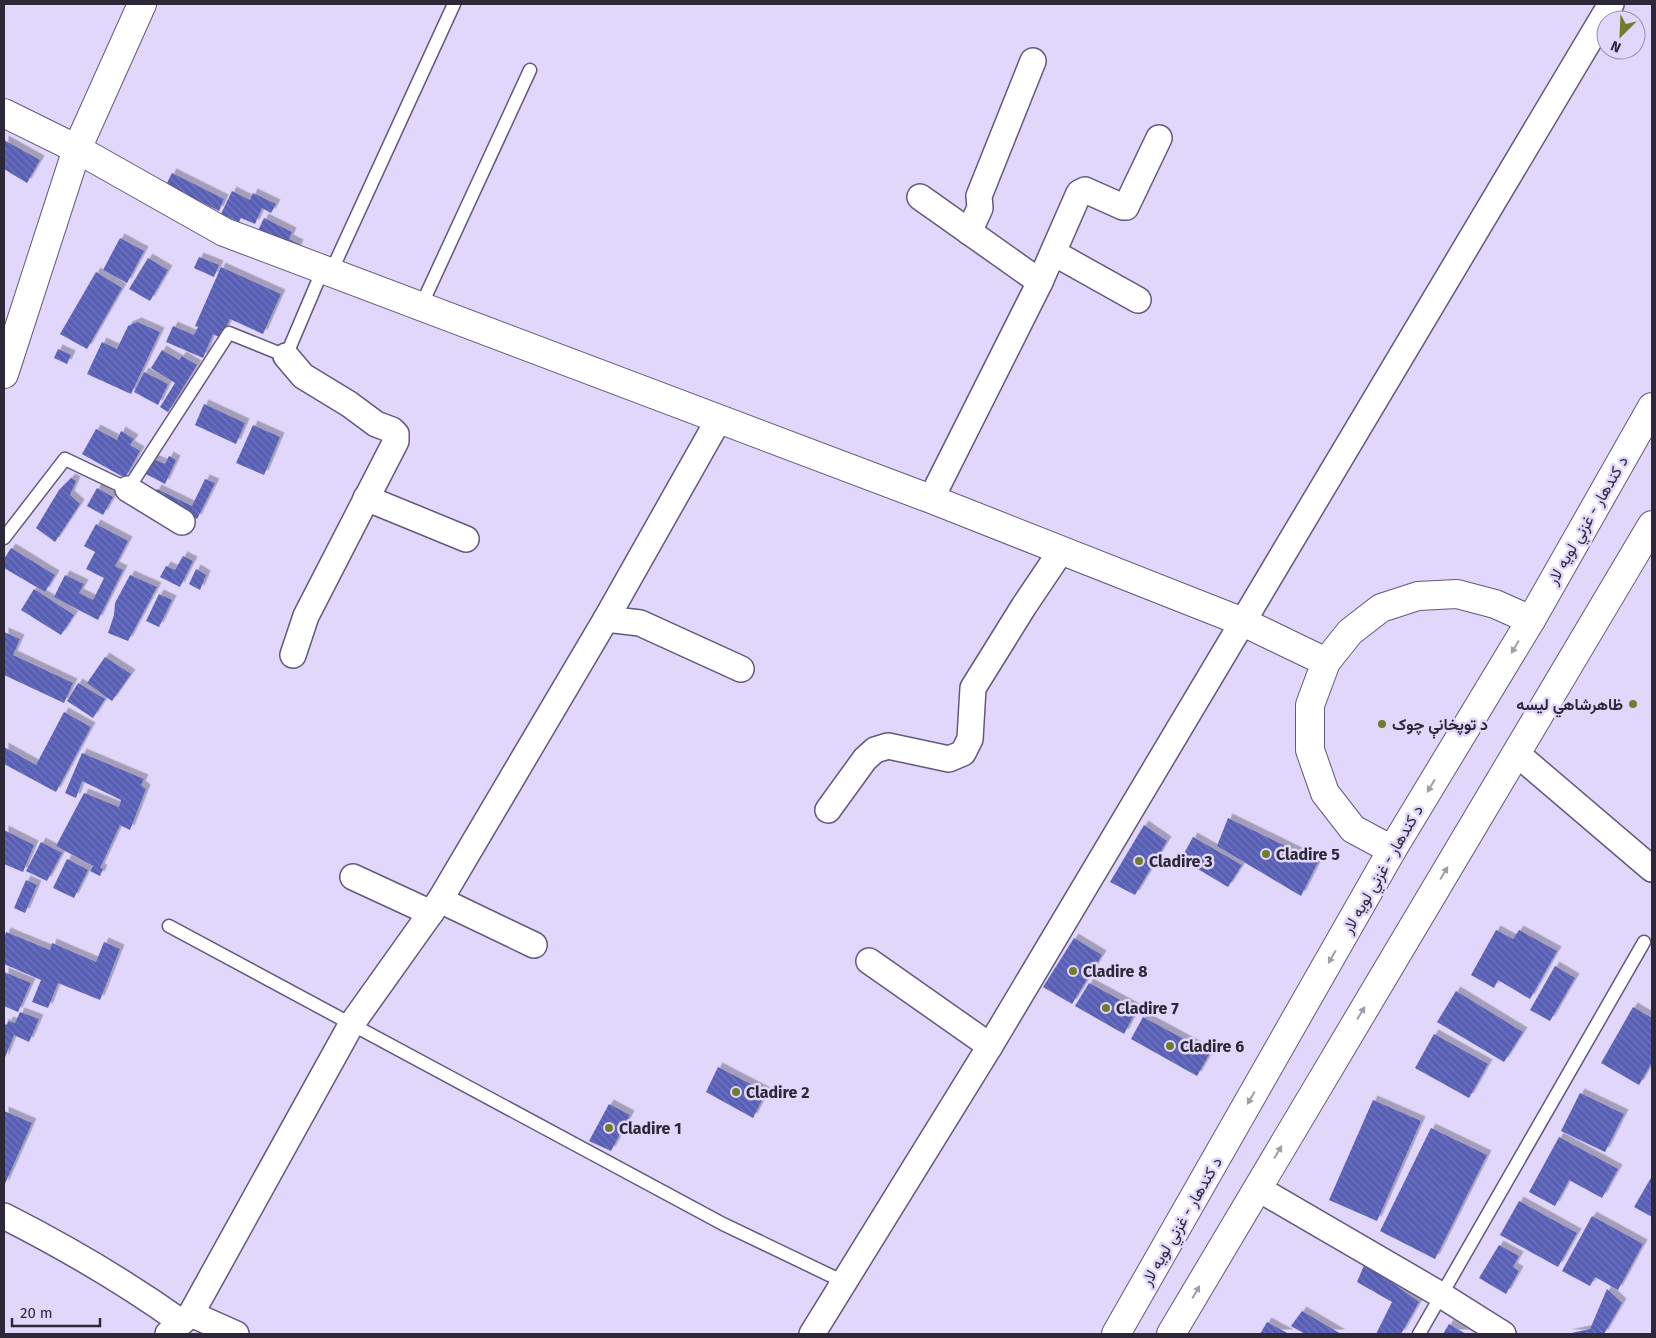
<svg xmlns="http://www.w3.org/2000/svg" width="1656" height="1338" viewBox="0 0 1656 1338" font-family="'Fira Sans',Vazirmatn,sans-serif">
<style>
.building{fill:url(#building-back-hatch);filter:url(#shadow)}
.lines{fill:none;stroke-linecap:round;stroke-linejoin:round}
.lane-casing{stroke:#63587e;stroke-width:15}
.street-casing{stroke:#63587e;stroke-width:28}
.secondary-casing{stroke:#63587e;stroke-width:30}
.highway-casing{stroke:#63587e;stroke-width:30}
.lane{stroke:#fff;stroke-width:12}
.street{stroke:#fff;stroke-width:25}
.secondary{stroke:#fff;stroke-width:28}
.highway{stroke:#fff;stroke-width:28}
.oneway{fill:#a09ea5}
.poi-dot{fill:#717d2a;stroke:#e0d7fb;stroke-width:2}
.labels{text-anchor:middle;stroke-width:5;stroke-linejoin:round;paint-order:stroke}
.street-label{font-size:16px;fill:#2c2838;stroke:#e0d7fb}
.poi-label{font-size:16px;font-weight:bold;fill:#2c2838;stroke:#e0d7fb;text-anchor:start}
</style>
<defs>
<pattern id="building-back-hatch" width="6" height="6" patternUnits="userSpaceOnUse" patternTransform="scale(1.25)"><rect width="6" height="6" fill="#585fb6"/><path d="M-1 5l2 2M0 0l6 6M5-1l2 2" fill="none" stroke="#7277b9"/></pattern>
<filter id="shadow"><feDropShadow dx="4.5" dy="-4.5" stdDeviation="0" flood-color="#0004"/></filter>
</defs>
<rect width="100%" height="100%" fill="#e0d7fb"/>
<g class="building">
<path d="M4 140 40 160 27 183 4 169Z"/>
<path d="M172 173 224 199 219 211 166 185Z"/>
<path d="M232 191 250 200 253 193 276 204 271 213 262 208 255 224 241 218 239 222 221 214Z"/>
<path d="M264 218 292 232 289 239 299 244 294 256 255 237Z"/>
<path d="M120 238 144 251 127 283 103 270Z"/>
<path d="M199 257 219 265 214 277 194 268Z"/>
<path d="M148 258 168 270 150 301 129 289Z"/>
<path d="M221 267 281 294 263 334 230 319 221 338 213 334 203 358 166 342 173 326 194 335 198 327 195 326Z"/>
<path d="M96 272 122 288 87 349 60 334Z"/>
<path d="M137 322 160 332 131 394 87 374 102 342 117 349 128 326Z"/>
<path d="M58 349 71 355 67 364 54 358Z"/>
<path d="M162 350 179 360 182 356 197 365 168 412 160 407 175 383 151 368Z"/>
<path d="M144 372 168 384 158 405 134 392Z"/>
<path d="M204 404 245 423 236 444 195 425Z"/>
<path d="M253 425 280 437 264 475 236 463Z"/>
<path d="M96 429 117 440 121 431 134 439 130 445 140 451 125 478 82 454Z"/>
<path d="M169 456 176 460 165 484 146 474 153 459 165 464Z"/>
<path d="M71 478 76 481 70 495 80 504 55 542 36 528 59 490Z"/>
<path d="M205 479 215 483 197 519 153 497 157 489 192 506Z"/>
<path d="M97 488 113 497 103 515 87 506Z"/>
<path d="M96 524 128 541 115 566 123 570 98 620 54 597 65 575 84 584 79 593 93 600 104 578 86 569 95 552 84 546Z"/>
<path d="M11 548 55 575 45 592 4 568V559Z"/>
<path d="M183 556 193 561 180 587 160 577 166 566 175 570Z"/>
<path d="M196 569 206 575 200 590 189 584Z"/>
<path d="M130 575 157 587 128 641 108 633 114 615 115 603Z"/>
<path d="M34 589 74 615 61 635 21 610Z"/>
<path d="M159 594 172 600 159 627 146 621Z"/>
<path d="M4 632 20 639 13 655 73 683 64 703 4 675Z"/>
<path d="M105 657 131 674 112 701 87 683Z"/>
<path d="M78 683 105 699 93 718 67 701Z"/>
<path d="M64 712 91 727 56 792 4 764V747L36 765Z"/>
<path d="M82 753 144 779 141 785 146 789 130 830 120 825 100 868 103 869 100 876 90 871 93 866 56 846 84 793 119 807 121 800 82 781 76 798 65 793Z"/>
<path d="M1228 818 1318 862 1301 896 1217 846Z"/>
<path d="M1144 825 1167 841 1135 895 1110 882Z"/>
<path d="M4 830 34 845 23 872 4 864Z"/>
<path d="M1193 837 1242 865 1228 887 1181 859Z"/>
<path d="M41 842 62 853 47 881 26 871Z"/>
<path d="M67 859 88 870 74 898 53 888Z"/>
<path d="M26 880 37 885 25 913 14 908Z"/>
<path d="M1496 930 1513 939 1519 930 1557 951 1530 999 1498 980 1494 988 1471 975Z"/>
<path d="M6 932 50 950 52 943 96 962 104 942 120 949 100 1000 58 983 48 1008 32 1002 41 980 4 964V938Z"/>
<path d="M1074 938 1102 955 1072 1004 1043 987Z"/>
<path d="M1555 966 1575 978 1550 1021 1530 1010Z"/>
<path d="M4 972 31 983 18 1012 4 1006Z"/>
<path d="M1089 983 1137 1009 1124 1034 1075 1006Z"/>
<path d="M1456 991 1523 1032 1504 1062 1437 1022Z"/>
<path d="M1633 1007 1652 1018V1062L1639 1085 1601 1063Z"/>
<path d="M20 1012 39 1019 29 1042 14 1035 4 1060V1023L7 1025 8 1021 15 1023Z"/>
<path d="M1143 1017 1210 1053 1197 1076 1131 1039Z"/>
<path d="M1434 1034 1488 1064 1469 1098 1415 1068Z"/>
<path d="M718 1067 766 1092 753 1118 706 1092Z"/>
<path d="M1580 1093 1624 1114 1605 1152 1561 1131Z"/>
<path d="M1373 1100 1421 1121 1377 1221 1329 1200Z"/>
<path d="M609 1104 630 1115 611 1151 589 1141Z"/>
<path d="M4 1111 32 1123 4 1186Z"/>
<path d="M1431 1128 1487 1155 1435 1259 1380 1231Z"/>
<path d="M1559 1137 1618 1169 1602 1198 1569 1180 1555 1206 1529 1192Z"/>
<path d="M1652 1176V1217L1634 1207Z"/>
<path d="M1519 1201 1577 1233 1558 1267 1500 1235Z"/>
<path d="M1592 1216 1643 1244 1618 1290 1595 1277 1590 1286 1562 1271Z"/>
<path d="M1499 1245 1519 1256 1513 1267 1519 1271 1506 1294 1479 1278Z"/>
<path d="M1365 1263 1419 1302 1401 1334H1376L1392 1302 1357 1282Z"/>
<path d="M1607 1289 1622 1303 1604 1334H1567L1590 1329Z"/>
<path d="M1302 1311 1341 1334H1305L1291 1326Z"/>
<path d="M1267 1322 1289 1334H1260Z"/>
<path d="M1449 1324 1466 1334H1443Z"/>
</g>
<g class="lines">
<g class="lane-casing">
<g id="lane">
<path d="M331 272 454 4"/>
<path d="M421 306 530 70"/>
<path d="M4 538 65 459 128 489 229 333 286 356 323 269"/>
<path d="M169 926 723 1224 844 1282"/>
<path d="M1419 1334 1644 942"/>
</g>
</g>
<g class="street-casing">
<g id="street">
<path d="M920 197 1040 282"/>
<path d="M969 232 980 208 979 196 1033 61"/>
<path d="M1054 253 1138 300"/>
<path d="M286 356 303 376 349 404 376 424 392 430 396 434V441L306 616 293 655"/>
<path d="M128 489 182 522"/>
<path d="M366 498 466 539"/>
<path d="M931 499 1040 282 1079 193 1085 190 1123 207H1126L1159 138"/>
<path d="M606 619 640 623 741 669"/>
<path d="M1516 753 1652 869"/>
<path d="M828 810 865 759 875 750 888 746 949 759 963 753 970 739 973 688 1024 606 1061 551"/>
<path d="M353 877 431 913"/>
<path d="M440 900 534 945"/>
<path d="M869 961 990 1046"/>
<path d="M1257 1188 1441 1295 1503 1334"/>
<path d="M4 1216C65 1247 125 1282 181 1322"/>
<path d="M191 1314 236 1334"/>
<path d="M168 1334 191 1314 351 1025 440 900 606 619 719 419"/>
<path d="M812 1334 990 1046 1611 4"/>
</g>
</g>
<g class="secondary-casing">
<g id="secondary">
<path d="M4 113 77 149 224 232 931 499 1243 622 1326 662"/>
<path d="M4 374 77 149 142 4"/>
<path d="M1392 850 1353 829 1325 793 1310 750V705L1326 662 1350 632 1381 608 1418 596 1457 594 1495 604 1531 620"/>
</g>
</g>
<g class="highway-casing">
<g id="highway">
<path d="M1116 1334 1392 850 1531 620 1652 407"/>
<path d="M1171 1334 1652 525"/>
</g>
</g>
<use href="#lane" class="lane"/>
<use href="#street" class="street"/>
<use href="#secondary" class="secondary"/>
<use href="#highway" class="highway"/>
</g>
<defs><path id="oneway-solid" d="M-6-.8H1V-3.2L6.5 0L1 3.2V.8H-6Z" transform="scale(1.25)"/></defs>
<g class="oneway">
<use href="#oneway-solid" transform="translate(1515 647) rotate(121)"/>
<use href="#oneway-solid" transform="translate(1431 786) rotate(121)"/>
<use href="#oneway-solid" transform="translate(1444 873) rotate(-59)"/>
<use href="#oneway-solid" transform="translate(1332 957) rotate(120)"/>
<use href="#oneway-solid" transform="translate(1361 1013) rotate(-59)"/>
<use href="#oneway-solid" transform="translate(1251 1098) rotate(120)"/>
<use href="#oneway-solid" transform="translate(1278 1152) rotate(-59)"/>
<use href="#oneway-solid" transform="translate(1196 1292) rotate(-60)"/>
</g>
<g class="poi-dot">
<circle cx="1633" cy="704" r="5"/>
<circle cx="1382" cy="724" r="5"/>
<circle cx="1266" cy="854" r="5"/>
<circle cx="1139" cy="861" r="5"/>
<circle cx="1073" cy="971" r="5"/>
<circle cx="1106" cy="1008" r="5"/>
<circle cx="1170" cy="1046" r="5"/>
<circle cx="736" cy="1092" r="5"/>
<circle cx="609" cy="1128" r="5"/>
</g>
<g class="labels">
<g class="street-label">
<text transform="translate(1587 520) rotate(-60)" y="6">د کندهار - غزني لويه لار</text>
<text transform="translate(1382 869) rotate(-60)" y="6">د کندهار - غزني لويه لار</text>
<text transform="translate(1181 1221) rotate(-60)" y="6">د کندهار - غزني لويه لار</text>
</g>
<g class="poi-label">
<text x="1623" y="710" text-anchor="end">ظاهرشاهي لیسه</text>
<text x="1392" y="730">د توپخانې چوک</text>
<text x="1276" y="860">Cladire 5</text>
<text x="1149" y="867">Cladire 3</text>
<text x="1083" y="977">Cladire 8</text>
<text x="1116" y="1014">Cladire 7</text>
<text x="1180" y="1052">Cladire 6</text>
<text x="746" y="1098">Cladire 2</text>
<text x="619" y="1134">Cladire 1</text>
</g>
</g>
<rect width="1656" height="1338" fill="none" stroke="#2c2838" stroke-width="10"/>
<g transform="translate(1621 35) rotate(204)"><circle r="24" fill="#e0d7fb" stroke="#9891ad"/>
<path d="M0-4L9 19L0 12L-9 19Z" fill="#717d2a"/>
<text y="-8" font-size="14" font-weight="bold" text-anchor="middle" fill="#2c2838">N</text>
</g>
<path d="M12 1318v8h88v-8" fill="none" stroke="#2c2838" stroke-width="2.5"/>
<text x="20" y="1318" font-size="15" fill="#2c2838" stroke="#e0d7fb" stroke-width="4" paint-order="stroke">20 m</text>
</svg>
